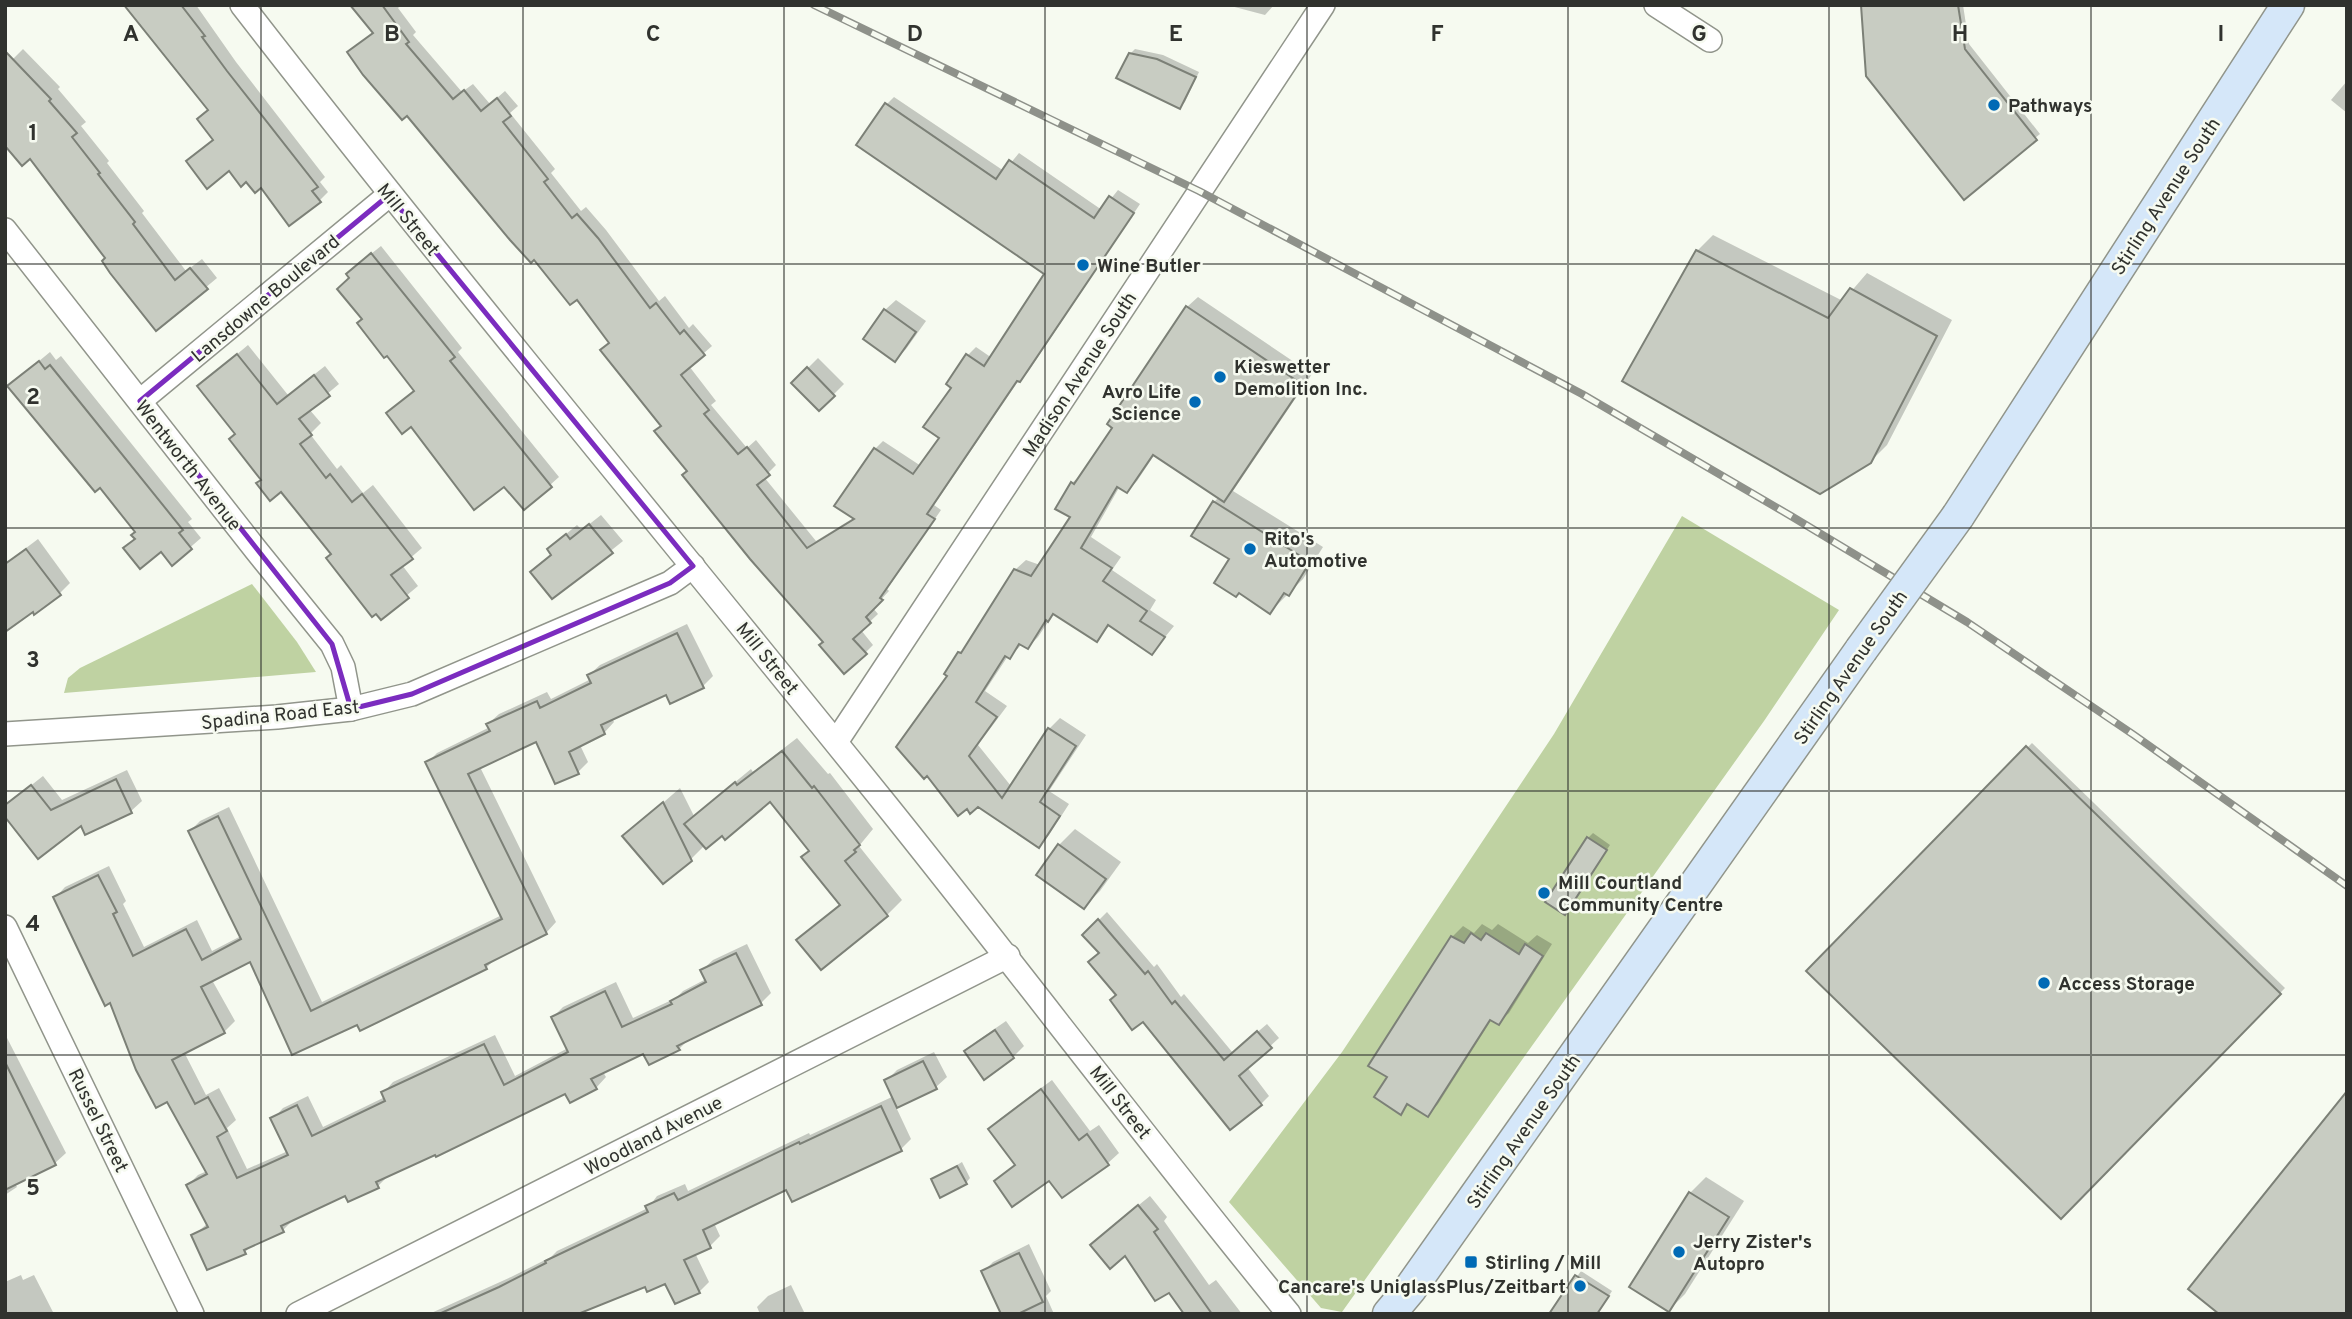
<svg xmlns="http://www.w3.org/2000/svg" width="2352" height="1319" viewBox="0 0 2352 1319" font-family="Overpass,sans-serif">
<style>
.green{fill:#bfd2a2}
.shadow{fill:#0003}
.building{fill:#c8ccc2;stroke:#7c8077;stroke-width:2}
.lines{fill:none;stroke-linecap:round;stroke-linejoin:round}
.street-casing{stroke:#91958b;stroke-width:26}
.secondary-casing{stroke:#91958b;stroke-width:35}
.street{stroke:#fff;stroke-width:23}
.secondary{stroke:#d5e7f9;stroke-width:32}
.rail-casing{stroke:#8e918a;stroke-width:8}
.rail{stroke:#f6faf0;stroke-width:5;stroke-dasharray:16;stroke-linecap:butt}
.secondary-bridge-casing{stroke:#91958b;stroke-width:35;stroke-linecap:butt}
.secondary-bridge{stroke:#d5e7f9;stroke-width:32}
.marked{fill:none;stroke:#7b2cbf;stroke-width:5;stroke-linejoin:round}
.grid{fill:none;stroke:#30322e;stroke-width:2;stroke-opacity:0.55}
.poi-dot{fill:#006ab5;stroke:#f6faf0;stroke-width:2.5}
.labels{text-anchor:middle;stroke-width:5;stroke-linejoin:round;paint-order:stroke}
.poi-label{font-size:19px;font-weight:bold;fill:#30322e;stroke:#f6faf0;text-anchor:start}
.street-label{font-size:19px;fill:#30322e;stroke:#f6faf0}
.grid-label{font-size:23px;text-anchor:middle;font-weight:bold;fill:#30322e;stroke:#f6faf0;stroke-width:5;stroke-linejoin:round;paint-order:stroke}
</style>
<rect width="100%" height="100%" fill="#f6faf0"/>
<g class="green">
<path d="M1682 516 1839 610 1764 721 1342 1312 1321 1308 1229 1202 1342 1052 1554 734Z"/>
<path d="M252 584 297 642 316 672 64 693 68 678 80 668Z"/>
</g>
<g class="shadow">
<path d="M125 5H196L236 62 325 177 320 182 328 192 319 201 261 186 246 180 197 153 215 139 209 109Z"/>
<path d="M353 5H401L398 8 416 32 413 35 462 92 473 84 490 104 505 91 518 106 510 113 555 169 551 173 581 211 586 207 606 230 659 301 665 296 689 328 693 324 712 346 689 366 716 401 711 405 747 448 756 440 776 465 764 477 816 541 855 517 875 449 883 441 921 466 941 438 954 387 968 355 976 347 992 358 1047 274 886 105 894 97 1004 171 1019 153 1102 210 1118 190 1140 204 1028 372 1019 380 934 505 941 510 887 589 889 591 873 608 878 614 861 630 873 645 865 653 826 641 689 471 611 342 577 297 535 258 407 114 349 52 374 32Z"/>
<path d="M1227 5H1274L1265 15Z"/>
<path d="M1863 5H1963L1969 44 2040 134 2035 138Z"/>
<path d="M23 49 60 87 58 89 86 122 81 126 109 161 107 163 144 211 142 213 186 271 202 259 217 278 157 328 107 258 30 157 11 61Z"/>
<path d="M1135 49 1163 55 1199 72 1185 102 1180 107 1130 54Z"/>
<path d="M2347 81V113L2331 100Z"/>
<path d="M1713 235 1843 301 1867 273 1952 320 1887 445 1870 462 1697 251Z"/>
<path d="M381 246 462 348 458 352 559 477 524 508 415 390 364 319 351 278 356 266Z"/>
<path d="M1198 297 1312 374 1233 491 1323 547 1303 579 1270 612 1232 559 1214 502 1219 497 1155 454 1137 481 1127 491 1120 486 1091 537 1121 557 1112 570 1156 600 1150 610 1174 626 1152 653 1110 625 1097 640 1054 613 1038 637 1028 647 1022 644 1010 657 1008 656 985 691 1007 706 978 745 1011 786 1049 729 1060 718 1086 735 1049 791 1069 804 1049 835 1039 845 977 805 950 676 960 653 968 645 1015 570 1026 560 1040 565 1073 517 1072 483 1083 473 1115 428 1187 307Z"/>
<path d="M896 300 926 321 906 349 895 360 885 310Z"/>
<path d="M248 345 288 395 325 366 339 384 309 409 321 423 310 434 337 469 341 465 363 493 373 485 422 548 402 565 418 586 381 617 281 490 262 480 236 434 199 386Z"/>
<path d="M50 352 56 360 61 356 192 519 188 522 201 538 172 563 162 550 125 548 136 537 137 531 100 485 9 386Z"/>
<path d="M818 358 844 384 819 409 793 383Z"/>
<path d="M601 515 623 541 553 597 532 572 553 553 560 539 577 525 582 530Z"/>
<path d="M38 539 70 583 60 593 5 630V564Z"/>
<path d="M687 624 713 676 703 686 667 693 612 718 614 722 604 733 580 745 588 762 578 772 536 740 480 767 556 922 546 933 497 957 486 968 357 1022 293 1052 251 960 212 980 235 1021 224 1032 184 1052 206 1095 219 1088 236 1120 227 1128 247 1169 288 1151 273 1119 283 1108 308 1096 323 1127 385 1097 383 1093 393 1082 495 1035 515 1076 568 1048 553 1017 563 1007 616 982 633 1018 676 998 683 991 706 979 702 970 713 960 747 944 771 993 761 1003 690 1038 679 1049 644 1052 603 1072 606 1077 596 1088 565 1092 388 1176 378 1186 345 1194 293 1220 283 1230 253 1244 245 1252 194 1235 208 1223 188 1185 198 1175 207 1171 55 898 65 887 109 866 126 901 123 904 144 947 197 920 212 951 241 936 190 831 200 821 229 807 322 1002 502 915 427 763 437 753 490 727 488 724 499 714 547 692 551 699 591 679 589 675 600 665Z"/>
<path d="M797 738 828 774 830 773 873 829 859 846 902 900 887 915 821 967 798 940 841 903 810 850 771 800 705 845 690 860 625 836 680 788 694 816 751 769 753 772Z"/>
<path d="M2032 743 2285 988 2061 1216 1809 971Z"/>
<path d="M127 770 142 801 131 811 82 823 5 806 43 776 62 800Z"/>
<path d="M1075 829 1121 862 1100 891 1084 907 1059 845Z"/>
<path d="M1593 833 1610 845 1565 913 1588 838Z"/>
<path d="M1107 912 1154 967 1157 964 1181 997 1184 994 1233 1053 1267 1024 1279 1038 1247 1067 1269 1096 1261 1104 1144 1019 1118 994 1101 952 1084 935Z"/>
<path d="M1482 924 1492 930 1498 924 1528 943 1537 935 1552 944 1509 1013 1498 1023 1492 1019 1438 1104 1428 1115 1410 1103 1401 1112 1389 1077 1371 1065 1452 937 1463 926 1474 933Z"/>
<path d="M1006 1021 1024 1046 1013 1057 966 1051 977 1041Z"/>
<path d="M5 1034 66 1153 55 1163 22 1180 5 1145Z"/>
<path d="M934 1052 947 1077 936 1087 896 1107 911 1139 901 1149 787 1188 714 1223 720 1236 710 1246 695 1253 709 1282 699 1292 666 1281 519 1314H429L511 1277 551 1257 557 1251 648 1208 657 1196 685 1184 688 1191 809 1133 810 1135 894 1096 886 1081 897 1070Z"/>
<path d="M1052 1080 1090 1131 1099 1125 1119 1153 1108 1163 1062 1196 1050 1178 996 1181 1016 1164 990 1129 1001 1118Z"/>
<path d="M962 1162 970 1178 966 1183 933 1180Z"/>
<path d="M8 1171 17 1187 5 1195V1172Z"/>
<path d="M1706 1177 1744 1201 1685 1294 1669 1310 1690 1193Z"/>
<path d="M1150 1196 1167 1217 1164 1221 1209 1285 1216 1280 1242 1314H1186L1169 1291 1103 1234Z"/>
<path d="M1029 1244 1051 1291 1046 1296 1054 1314H1003L983 1272 993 1262Z"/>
<path d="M1581 1271 1612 1291 1597 1314H1551Z"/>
<path d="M21 1275 23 1280 34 1275 54 1314H5V1282Z"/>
<path d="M791 1285 805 1314H760L757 1307 768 1296Z"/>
</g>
<g class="building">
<path d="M124 5H181L205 36 202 37 227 71 318 187 312 191 321 202 289 226 261 188 255 193 246 182 241 187 229 171 207 189 186 161 213 140 197 119 208 110Z"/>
<path d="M350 5H382L409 42 406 44 453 99 464 90 481 111 497 98 511 116 503 122 548 179 544 182 572 218 577 214 598 238 650 308 656 303 680 334 684 330 705 355 681 375 709 410 704 414 738 454 747 447 770 475 757 485 807 548 854 519 834 506 874 448 913 474 939 438 923 427 951 388 946 384 966 354 984 366 1044 274 856 145 885 103 996 179 1009 160 1094 218 1109 196 1134 213 1020 382 1017 381 927 514 935 519 880 598 883 600 866 617 871 623 853 639 867 654 844 674 819 645 823 642 750 559 682 475 687 471 654 431 661 426 600 350 609 343 577 300 570 305 534 260 531 263 510 240 407 116 402 120 363 75 347 52 373 33Z"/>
<path d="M1861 5H1958L1965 49 2037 140 1964 200 1866 76Z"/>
<path d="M5 51 51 99 49 101 77 133 72 137 100 173 98 174 135 222 133 224 175 280 190 268 208 289 156 331 110 273 102 261 105 258 30 159 22 166 5 146Z"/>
<path d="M1129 53 1157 59 1196 77 1180 109 1116 78Z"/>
<path d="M1696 250 1828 318 1850 288 1937 336 1871 463 1820 494 1622 381Z"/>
<path d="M371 253 455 357 450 361 552 487 524 510 504 487 474 510 411 427 402 434 386 413 414 391 387 356 384 358 357 323 362 319 337 289 349 278 346 274Z"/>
<path d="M1186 306 1303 385 1224 502 1153 455 1127 493 1117 487 1081 548 1112 568 1103 581 1147 611 1140 621 1165 637 1152 655 1108 625 1097 642 1053 614 1048 622 1046 620 1028 649 1019 644 1010 659 1005 656 976 702 997 717 969 756 1002 798 1048 728 1076 746 1040 802 1060 816 1039 848 978 807 970 814 967 809 958 816 927 776 924 779 896 747 947 676 944 674 958 652 961 653 1014 569 1031 576 1070 517 1055 509 1071 482 1074 484 1112 428 1107 424Z"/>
<path d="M884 309 916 332 895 362 863 339Z"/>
<path d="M237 354 277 404 314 375 330 396 299 419 312 435 300 444 326 478 330 474 352 502 362 494 413 559 391 575 409 598 381 620 376 614 372 617 326 558 331 554 281 492 270 501 256 483 261 480 229 439 235 434 197 386Z"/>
<path d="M39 361 45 369 50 365 183 530 179 533 192 549 172 566 161 552 140 569 123 548 135 539 131 535 135 532 100 488 95 492 7 386Z"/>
<path d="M807 367 835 396 819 411 791 383Z"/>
<path d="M1213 501 1310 562 1289 596 1284 593 1270 614 1239 593 1236 597 1214 583 1229 559 1191 536Z"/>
<path d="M589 524 613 553 552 599 530 572 551 555 547 549 566 534 570 539Z"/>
<path d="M26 549 61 595 34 615 33 612 5 632V564Z"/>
<path d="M677 633 704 688 670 704 666 695 601 725 605 734 569 752 579 774 555 784 536 742 468 774 547 934 485 965 487 969 360 1031 357 1025 292 1055 250 962 201 987 225 1033 172 1060 195 1104 208 1097 227 1131 217 1137 237 1178 288 1155 270 1118 297 1105 312 1136 385 1101 381 1092 484 1044 504 1085 568 1052 551 1017 605 991 622 1027 672 1004 670 1001 706 982 700 970 736 953 762 1005 677 1046 680 1050 649 1065 643 1054 591 1079 597 1089 570 1103 565 1094 436 1157 435 1155 376 1182 379 1188 348 1202 345 1196 281 1226 284 1232 244 1250 246 1254 207 1270 191 1235 208 1227 186 1185 207 1174 167 1102 156 1108 136 1070 110 1003 105 1006 53 897 98 875 117 912 113 914 133 956 186 929 202 960 241 939 188 831 218 816 311 1011 502 919 425 762 490 731 486 724 537 701 540 708 591 683 587 675Z"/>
<path d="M2026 746 2281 994 2061 1219 1806 971Z"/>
<path d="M782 751 812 788 814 786 860 845 854 850 856 852 845 861 888 916 821 970 796 940 840 905 801 857 809 851 770 802 725 840 722 836 706 849 684 824 735 782 737 785Z"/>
<path d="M116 779 132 813 85 835 81 826 38 859 5 817V805L31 785 51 810Z"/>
<path d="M663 802 692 861 663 884 622 836Z"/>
<path d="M1587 837 1607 850 1565 915 1545 902Z"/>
<path d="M1058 844 1106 879 1084 909 1036 875Z"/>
<path d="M1098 919 1145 974 1148 971 1172 1004 1175 1001 1224 1060 1257 1031 1272 1048 1239 1076 1262 1105 1230 1130 1143 1022 1132 1030 1110 1000 1116 995 1088 962 1099 953 1082 935Z"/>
<path d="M1471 933 1481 940 1486 933 1519 954 1525 944 1543 956 1499 1025 1490 1020 1428 1117 1407 1104 1401 1115 1374 1097 1387 1077 1368 1066 1451 936 1464 943Z"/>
<path d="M995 1030 1014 1058 984 1080 964 1051Z"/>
<path d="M923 1061 937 1089 897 1108 884 1080Z"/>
<path d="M5 1062 56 1165 5 1190Z"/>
<path d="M1041 1089 1079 1140 1087 1134 1109 1165 1062 1198 1049 1181 1012 1207 994 1181 1015 1165 988 1129Z"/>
<path d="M2347 1091V1314H2219L2188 1289Z"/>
<path d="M881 1106 902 1151 792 1202 786 1190 703 1230 711 1248 684 1260 700 1293 675 1304 665 1284 647 1292 645 1287 578 1314H439L499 1287 546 1263 545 1261 648 1212 645 1206 674 1193 678 1200 799 1142 800 1144Z"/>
<path d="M957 1166 967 1184 940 1198 931 1179Z"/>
<path d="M1689 1192 1729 1217 1669 1312 1629 1287Z"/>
<path d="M1138 1205 1158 1229 1154 1232 1212 1314H1184L1169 1293 1155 1301 1125 1256 1110 1269 1090 1245Z"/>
<path d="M1019 1253 1043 1302 1018 1314H1001L981 1271Z"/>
<path d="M1575 1275 1609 1296 1597 1314H1549Z"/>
</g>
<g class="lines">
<g class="street-casing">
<g id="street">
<path d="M242 5C452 276 672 539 887 806 1022 974 1152 1147 1289 1314"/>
<path d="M1656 5 1710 40"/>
<path d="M5 230 256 550 332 644 343 667 351 709"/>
<path d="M140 401 389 195"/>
<path d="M5 734 277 717 351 709 412 694 670 583 693 566"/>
<path d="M836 742 1323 5"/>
<path d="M5 927 192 1314"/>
<path d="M298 1314 1008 956"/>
</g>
</g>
<g class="secondary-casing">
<g id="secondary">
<path d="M1958 516 2288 5"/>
<path d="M1389 1314 1410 1289 1861 650"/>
</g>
</g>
<use href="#street" class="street"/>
<use href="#secondary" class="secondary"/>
<g class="rail-casing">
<path id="rail" d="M814 5 1199 191 1582 394 1791 516 1967 622 2134 735 2347 886"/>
</g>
<use href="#rail" class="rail"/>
<g class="secondary-bridge-casing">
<path id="secondary-bridge" d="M1861 650 1958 516"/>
</g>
<use href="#secondary-bridge" class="secondary-bridge"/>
</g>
<path class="marked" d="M389 195 693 566 670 583 412 694 351 709 332 644 140 401Z"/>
<path class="grid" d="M261 5V1314M523 5V1314M784 5V1314M1045 5V1314M1307 5V1314M1568 5V1314M1829 5V1314M2091 5V1314M5 264H2347M5 528H2347M5 791H2347M5 1055H2347"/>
<g class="poi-dot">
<circle cx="1994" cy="105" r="7"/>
<circle cx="1083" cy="265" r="7"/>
<circle cx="1220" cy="377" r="7"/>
<circle cx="1195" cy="402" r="7"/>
<circle cx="1250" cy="549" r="7"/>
<circle cx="1544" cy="893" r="7"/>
<circle cx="2044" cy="983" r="7"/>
<circle cx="1679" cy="1252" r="7"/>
<rect x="1464" y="1255" width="14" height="14" rx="3.5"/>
<circle cx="1580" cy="1286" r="7"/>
</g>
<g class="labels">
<g class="poi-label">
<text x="2008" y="112">Pathways</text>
<text x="1097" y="272">Wine Butler</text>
<text x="1234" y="373">Kieswetter<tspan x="1234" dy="22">Demolition Inc.</tspan></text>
<text x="1181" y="398" text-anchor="end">Avro Life<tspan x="1181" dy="22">Science</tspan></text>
<text x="1264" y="545">Rito's<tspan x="1264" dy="22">Automotive</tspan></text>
<text x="1558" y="889">Mill Courtland<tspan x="1558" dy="22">Community Centre</tspan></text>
<text x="2058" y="990">Access Storage</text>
<text x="1693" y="1248">Jerry Zister's<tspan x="1693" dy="22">Autopro</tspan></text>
<text x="1485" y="1269">Stirling / Mill</text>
<text x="1566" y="1293" text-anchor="end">Cancare's UniglassPlus/Zeitbart</text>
</g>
<g class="street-label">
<text transform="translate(2165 196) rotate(-57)" y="7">Stirling Avenue South</text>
<text transform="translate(409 219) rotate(51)" y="7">Mill Street</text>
<text transform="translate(265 298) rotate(-40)" y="7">Lansdowne Boulevard</text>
<text transform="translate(1079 374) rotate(-57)" y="7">Madison Avenue South</text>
<text transform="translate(189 465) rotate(52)" y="7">Wentworth Avenue</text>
<text transform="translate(768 658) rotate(51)" y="7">Mill Street</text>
<text transform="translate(1850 667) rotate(-55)" y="7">Stirling Avenue South</text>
<text transform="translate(280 714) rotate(-6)" y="7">Spadina Road East</text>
<text transform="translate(1121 1102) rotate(52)" y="7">Mill Street</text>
<text transform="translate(99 1120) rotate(64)" y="7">Russel Street</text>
<text transform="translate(1523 1131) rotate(-55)" y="7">Stirling Avenue South</text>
<text transform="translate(653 1135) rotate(-27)" y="7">Woodland Avenue</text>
</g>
</g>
<g class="grid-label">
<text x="131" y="41">A</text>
<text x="392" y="41">B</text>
<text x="653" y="41">C</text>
<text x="915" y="41">D</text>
<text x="1176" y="41">E</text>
<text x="1437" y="41">F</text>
<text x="1699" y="41">G</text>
<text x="1960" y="41">H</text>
<text x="2221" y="41">I</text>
<text x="33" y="140">1</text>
<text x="33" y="404">2</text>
<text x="33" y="667">3</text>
<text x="33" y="931">4</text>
<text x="33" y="1195">5</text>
</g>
<rect width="2352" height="1319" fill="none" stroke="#30322e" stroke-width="14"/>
</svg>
